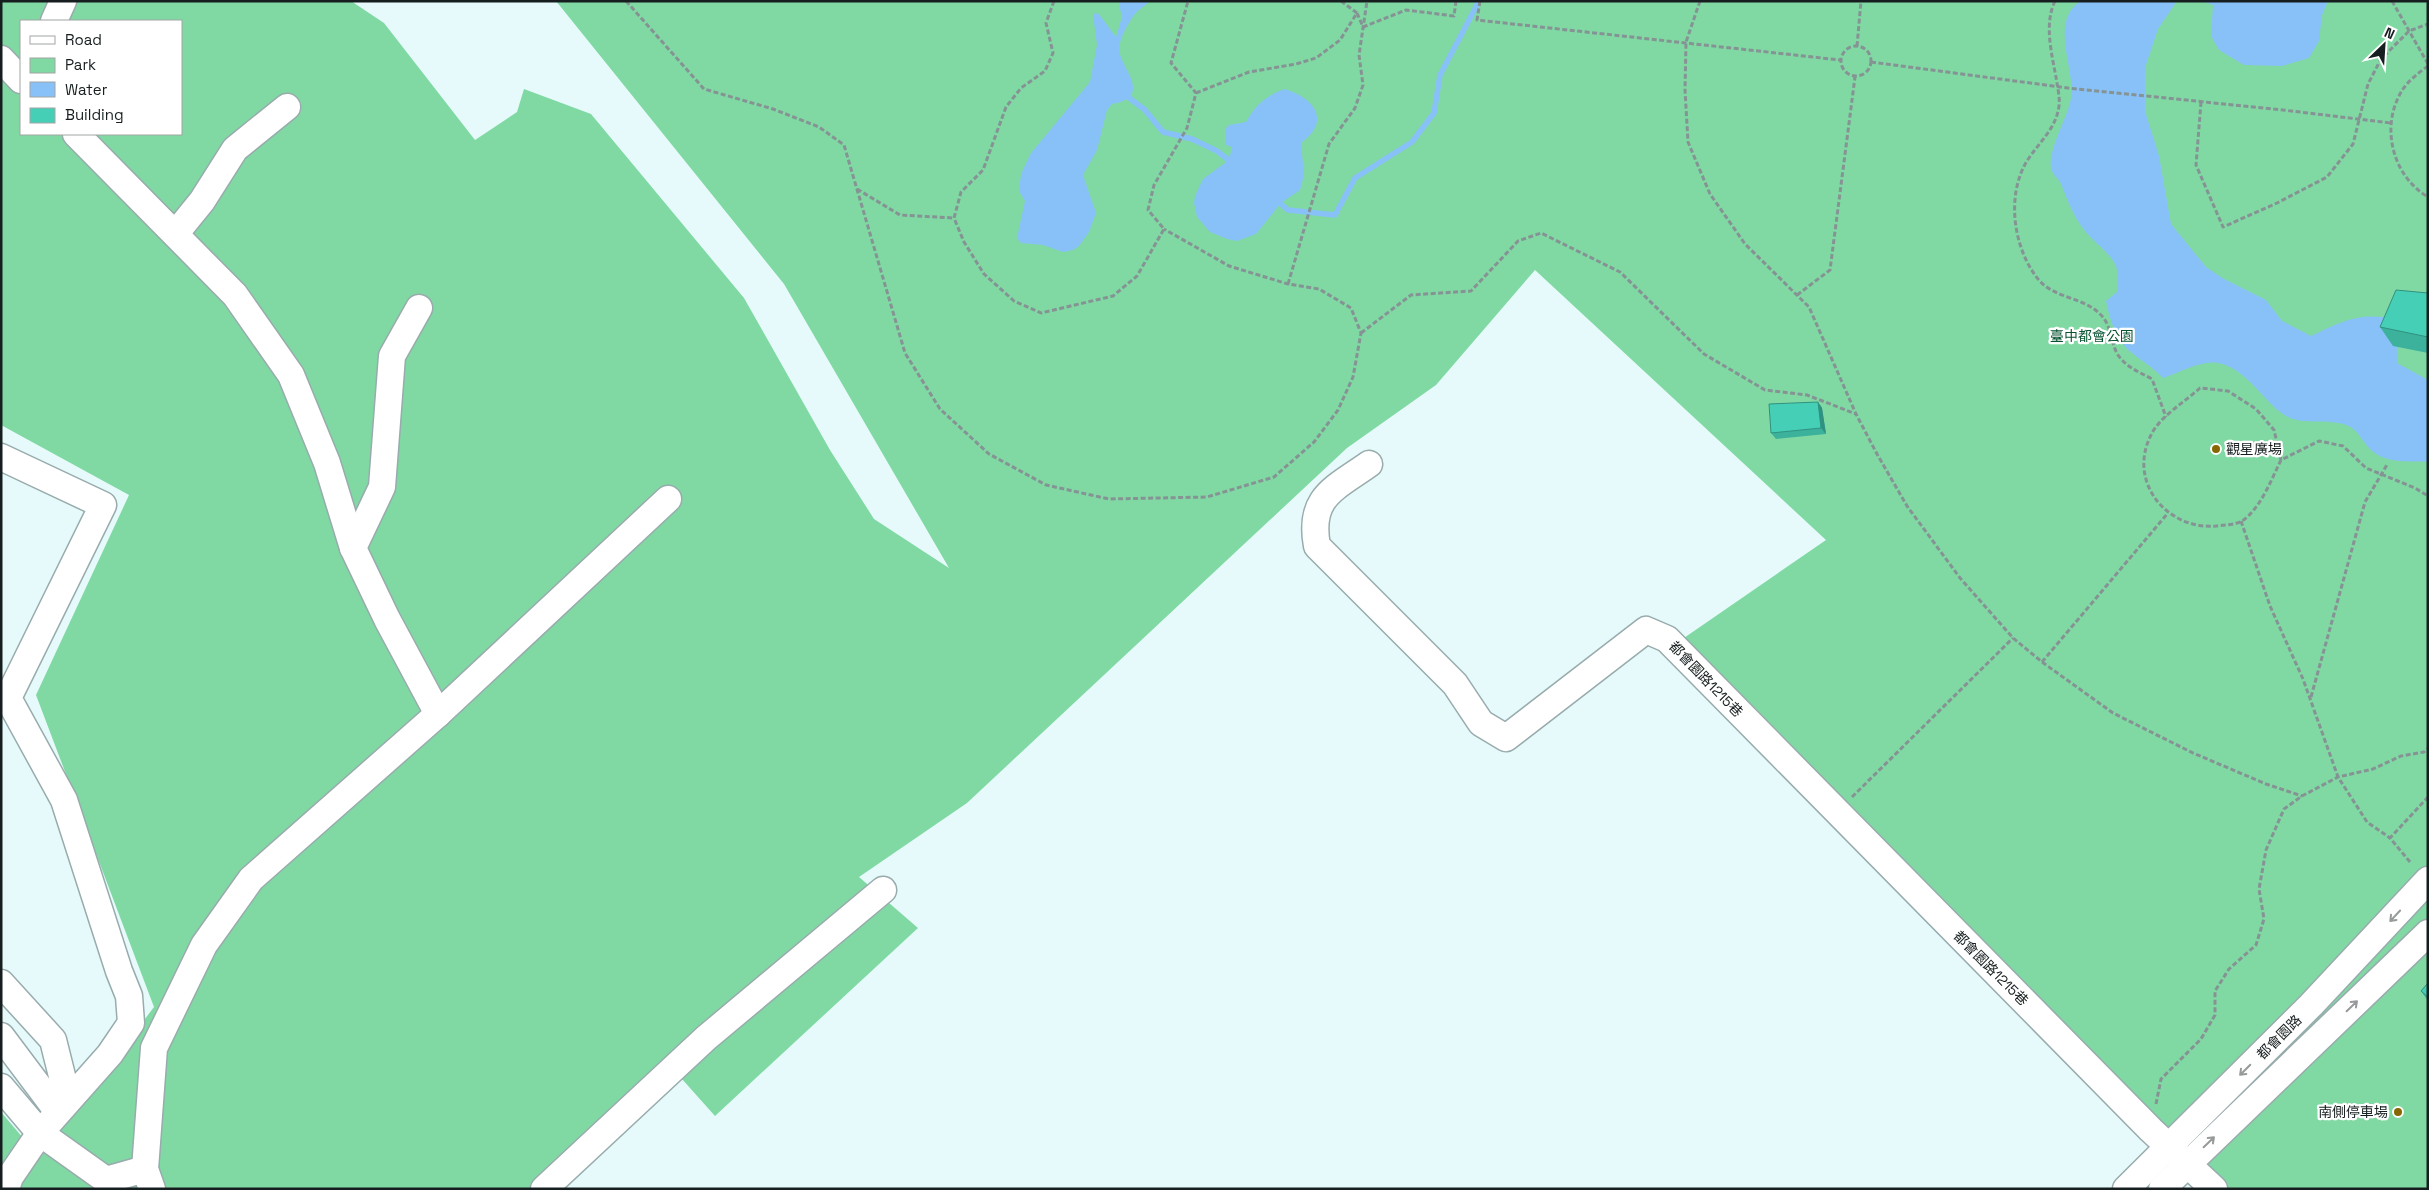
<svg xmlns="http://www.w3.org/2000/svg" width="2429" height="1190" viewBox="0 0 2429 1190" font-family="'Space Grotesk','Noto Sans TC',sans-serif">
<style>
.green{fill:#80d9a3;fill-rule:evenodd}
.water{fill:#88c1f7}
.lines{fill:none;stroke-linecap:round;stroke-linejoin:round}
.stream{stroke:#88c1f7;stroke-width:5.5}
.minor-casing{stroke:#98abad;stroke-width:29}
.path{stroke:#859394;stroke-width:3;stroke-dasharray:5 2.5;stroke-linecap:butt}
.minor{stroke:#fff;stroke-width:26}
.wall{fill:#3cb29d}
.shaded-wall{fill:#319180}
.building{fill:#46cfb7;stroke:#319180}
.oneway{stroke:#979a9a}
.poi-dot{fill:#876702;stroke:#fff;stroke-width:2}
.labels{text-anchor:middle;stroke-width:4.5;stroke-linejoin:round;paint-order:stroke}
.park-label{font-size:14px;fill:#075330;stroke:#fff}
.poi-label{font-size:14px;fill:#171e1f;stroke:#fff;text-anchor:start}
.street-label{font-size:14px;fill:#171e1f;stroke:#fff}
</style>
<rect width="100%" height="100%" fill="#e6fafb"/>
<path class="green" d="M1 1H351L384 23 475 140 517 112 524 89 591 114 744 298 830 450 874 519 949 568 784 284 556 1H2428V1189H2226L1681 640 1826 540 1535 270 1436 385 1347 448 967 803 859 877 918 928 715 1116 665 1060 530 1189H1V1112L40 1158 154 1007 36 695 129 495 1 425ZM21 21H181V134H21Z"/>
<g class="water">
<path d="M1120 1H1150C1145 6 1139 9 1135 14 1129 21 1119 40 1119 49 1119 66 1155 97 1112 104L1107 110 1097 150 1083 175 1096 213 1089 232 1079 246 1073 250 1063 252 1043 245 1021 243 1017 238 1025 201 1019 191 1021 174 1031 153 1090 82 1097 45 1093 14 1098 13 1116 37 1122 17 1119 5Z"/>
<path d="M2081 1H2177L2158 29 2145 68V111L2159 156 2171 224 2206 267 2224 279 2266 300 2282 321 2311 336C2344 320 2362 311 2399 320L2397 363 2428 380V462C2409 461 2385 464 2370 449 2362 441 2358 429 2346 425 2326 418 2305 426 2286 416 2264 403 2247 368 2218 363 2201 360 2179 373 2163 378 2153 367 2143 362 2132 353 2116 341 2110 320 2106 301L2117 292C2118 282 2119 270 2114 262 2106 250 2094 242 2085 231 2073 216 2068 201 2061 184 2059 179 2054 176 2052 171 2045 154 2068 118 2071 98 2076 70 2048 21 2081 1Z"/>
<path d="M2201 1H2328L2322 15 2319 41 2309 58 2282 66 2244 65 2219 50 2211 36 2213 5Z"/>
<path d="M1284 89C1314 97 1332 121 1301 143L1304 175 1300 190 1281 203 1256 234 1237 241 1227 239 1210 232 1197 217 1194 203 1195 196 1203 179 1229 160 1232 147 1226 145V128L1229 125 1246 122C1256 104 1265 97 1284 89Z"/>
</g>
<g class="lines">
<g class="stream">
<path d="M1128 97 1145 110 1163 132 1192 139 1217 151 1235 165"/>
<path d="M1276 200 1288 210 1335 215 1355 178 1412 142 1434 113 1440 75 1479 1"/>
</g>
<g class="minor-casing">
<g id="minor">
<path d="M54 21 63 1"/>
<path d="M1 59 21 80"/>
<path d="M76 134 235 295 291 375 327 463 353 548 387 619 438 714"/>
<path d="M176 233 202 201 235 149 287 107"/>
<path d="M1 457 103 505 8 698 64 800 119 971 129 996 131 1023 110 1054 40 1133 10 1177 6 1189"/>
<path d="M1369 464C1334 489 1308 497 1317 546L1455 684 1481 723 1506 738 1646 630 1667 639 2151 1130 2214 1189"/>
<path d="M353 548 382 487 392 356 419 308"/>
<path d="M1 983 53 1040 63 1080 58 1112 1 1036"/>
<path d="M1 1087 40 1133 106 1180 145 1169"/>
<path d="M152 1189 145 1169 154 1048 204 945 251 879 438 714 668 499"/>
<path d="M544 1189 706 1038 883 890"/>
<path d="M2126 1189 2311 1005 2428 880"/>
<path d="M2162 1189 2428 933"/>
</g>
</g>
<g class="path">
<path d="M626 1 704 89 773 109 819 127 844 145 905 353 940 409 989 454 1046 485 1109 499 1207 497 1274 477 1314 442 1338 410 1353 377 1361 333 1351 308 1319 289 1288 284 1229 266 1164 229"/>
<path d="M1054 1 1046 23 1053 53 1045 71 1021 88 1006 107 983 170 961 192 954 218 964 242 984 274 1014 301 1041 313 1113 296 1137 276 1164 229 1148 210 1154 185 1187 128 1196 93 1171 63 1188 1"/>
<path d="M1341 1 1357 13"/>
<path d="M1480 1 1477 20 1840 60"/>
<path d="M1700 1 1686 42 1685 90 1688 142 1710 194 1745 244 1809 307 1856 414 1877 454 1907 506 1960 578 2013 638 2042 662 2113 713 2193 753 2266 784 2302 796"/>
<path d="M2055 1C2043 26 2053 58 2057 83 2058 90 2060 99 2059 106 2056 129 2039 142 2027 161 2006 195 2013 248 2038 279 2053 298 2083 297 2100 314 2112 325 2110 342 2118 355 2126 367 2139 372 2152 379L2166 417"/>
<path d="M2392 1 2428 64"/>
<circle cx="1856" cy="61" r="15"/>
<path d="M1857 46 1861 1"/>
<path d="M1871 62 2068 88 2283 110 2391 123"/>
<path d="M2428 66C2417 74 2405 83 2399 96 2381 131 2394 177 2428 197"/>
<path d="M1196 93 1249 72 1296 64 1316 58 1340 40 1357 13 1363 27 1406 10 1454 16 1456 1"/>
<path d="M2201 102 2196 165 2223 227 2277 203 2327 177 2353 144 2368 84 2381 59 2409 31 2428 24"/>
<path d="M857 189 900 215 954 218"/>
<path d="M1288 284 1329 144 1355 108 1363 85 1359 55 1367 1"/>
<path d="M1797 295 1830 270 1855 77"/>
<path d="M1361 333 1411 295 1471 291 1518 241 1541 233 1620 272 1704 354 1765 390 1807 395 1856 414"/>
<path d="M2281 460C2271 480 2261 508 2242 521 2235 525 2223 525 2216 526 2167 530 2127 482 2151 435 2160 416 2185 402 2200 388L2228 391 2256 409 2274 430 2281 460 2319 441 2343 446 2366 468 2415 488 2428 496"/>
<path d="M2241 521 2270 606 2303 679 2338 777 2367 822 2390 838"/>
<path d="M2042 662 2168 513"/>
<path d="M2311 697 2365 502 2388 463"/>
<path d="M1852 797 2013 638"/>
<path d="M2410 862 2390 838 2428 797"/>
<path d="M2156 1104 2161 1079 2201 1039 2215 1015V991L2229 969 2256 945 2264 919 2259 889 2266 850 2284 809 2302 796 2338 777 2373 769 2401 756 2424 752 2428 748"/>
</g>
<use href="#minor" class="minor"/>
</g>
<g class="wall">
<path d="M2428 293V353L2393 346 2380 327Z"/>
<path d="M1818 402 1822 408 1826 434 1776 439 1771 433Z"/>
<path d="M2428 983V1001L2421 991Z"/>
</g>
<path class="shaded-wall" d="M1818 402 1822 408 1826 434 1821 428Z"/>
<g class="building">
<path d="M2396 290 2428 293V337L2380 327Z"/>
<path d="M1818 402 1821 428 1771 433 1769 404Z"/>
<path d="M2428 983V997L2421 991Z"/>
</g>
<defs><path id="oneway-shaft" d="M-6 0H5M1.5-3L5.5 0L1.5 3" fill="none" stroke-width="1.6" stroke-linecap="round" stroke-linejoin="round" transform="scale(1.25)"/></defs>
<g class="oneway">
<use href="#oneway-shaft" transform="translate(2395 916) rotate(133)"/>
<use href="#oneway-shaft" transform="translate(2352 1006) rotate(-44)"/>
<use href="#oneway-shaft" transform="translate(2245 1070) rotate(135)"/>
<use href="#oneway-shaft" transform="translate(2209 1142) rotate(-44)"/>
</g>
<g class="poi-dot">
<circle cx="2216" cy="449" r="5"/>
<circle cx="2398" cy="1112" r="5"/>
</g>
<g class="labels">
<g class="park-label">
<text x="2092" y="341">臺中都會公園</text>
</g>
<g class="poi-label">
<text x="2226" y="454">觀星廣場</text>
<text x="2388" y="1117" text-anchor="end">南側停車場</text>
</g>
<g class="street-label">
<text transform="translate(1706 679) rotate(46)" y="5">都會園路1215巷</text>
<text transform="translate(1991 968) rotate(45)" y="5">都會園路1215巷</text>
<text transform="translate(2279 1037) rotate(-45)" y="5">都會園路</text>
</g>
</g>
<rect width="2429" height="1190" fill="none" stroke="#171e1f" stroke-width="5"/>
<rect x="20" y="20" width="162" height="115" fill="#ffffff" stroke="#a2a5a5"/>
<rect x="30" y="36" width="25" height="8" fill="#ffffff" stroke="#a2a5a5"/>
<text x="65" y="45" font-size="15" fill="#171e1f">Road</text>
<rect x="30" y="58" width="25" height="15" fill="#80d9a3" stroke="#a2a5a5"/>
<text x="65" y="70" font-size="15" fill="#171e1f">Park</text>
<rect x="30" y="82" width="25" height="15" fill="#88c1f7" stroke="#a2a5a5"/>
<text x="65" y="95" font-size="15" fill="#171e1f">Water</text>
<rect x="30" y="108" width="25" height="15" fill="#46cfb7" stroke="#a2a5a5"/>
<text x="65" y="120" font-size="15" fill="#171e1f">Building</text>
<g transform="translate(2384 45) rotate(25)" stroke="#ffffff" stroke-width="4" paint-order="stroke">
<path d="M0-4L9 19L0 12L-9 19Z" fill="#171e1f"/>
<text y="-8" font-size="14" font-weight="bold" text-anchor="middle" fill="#171e1f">N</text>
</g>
</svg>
